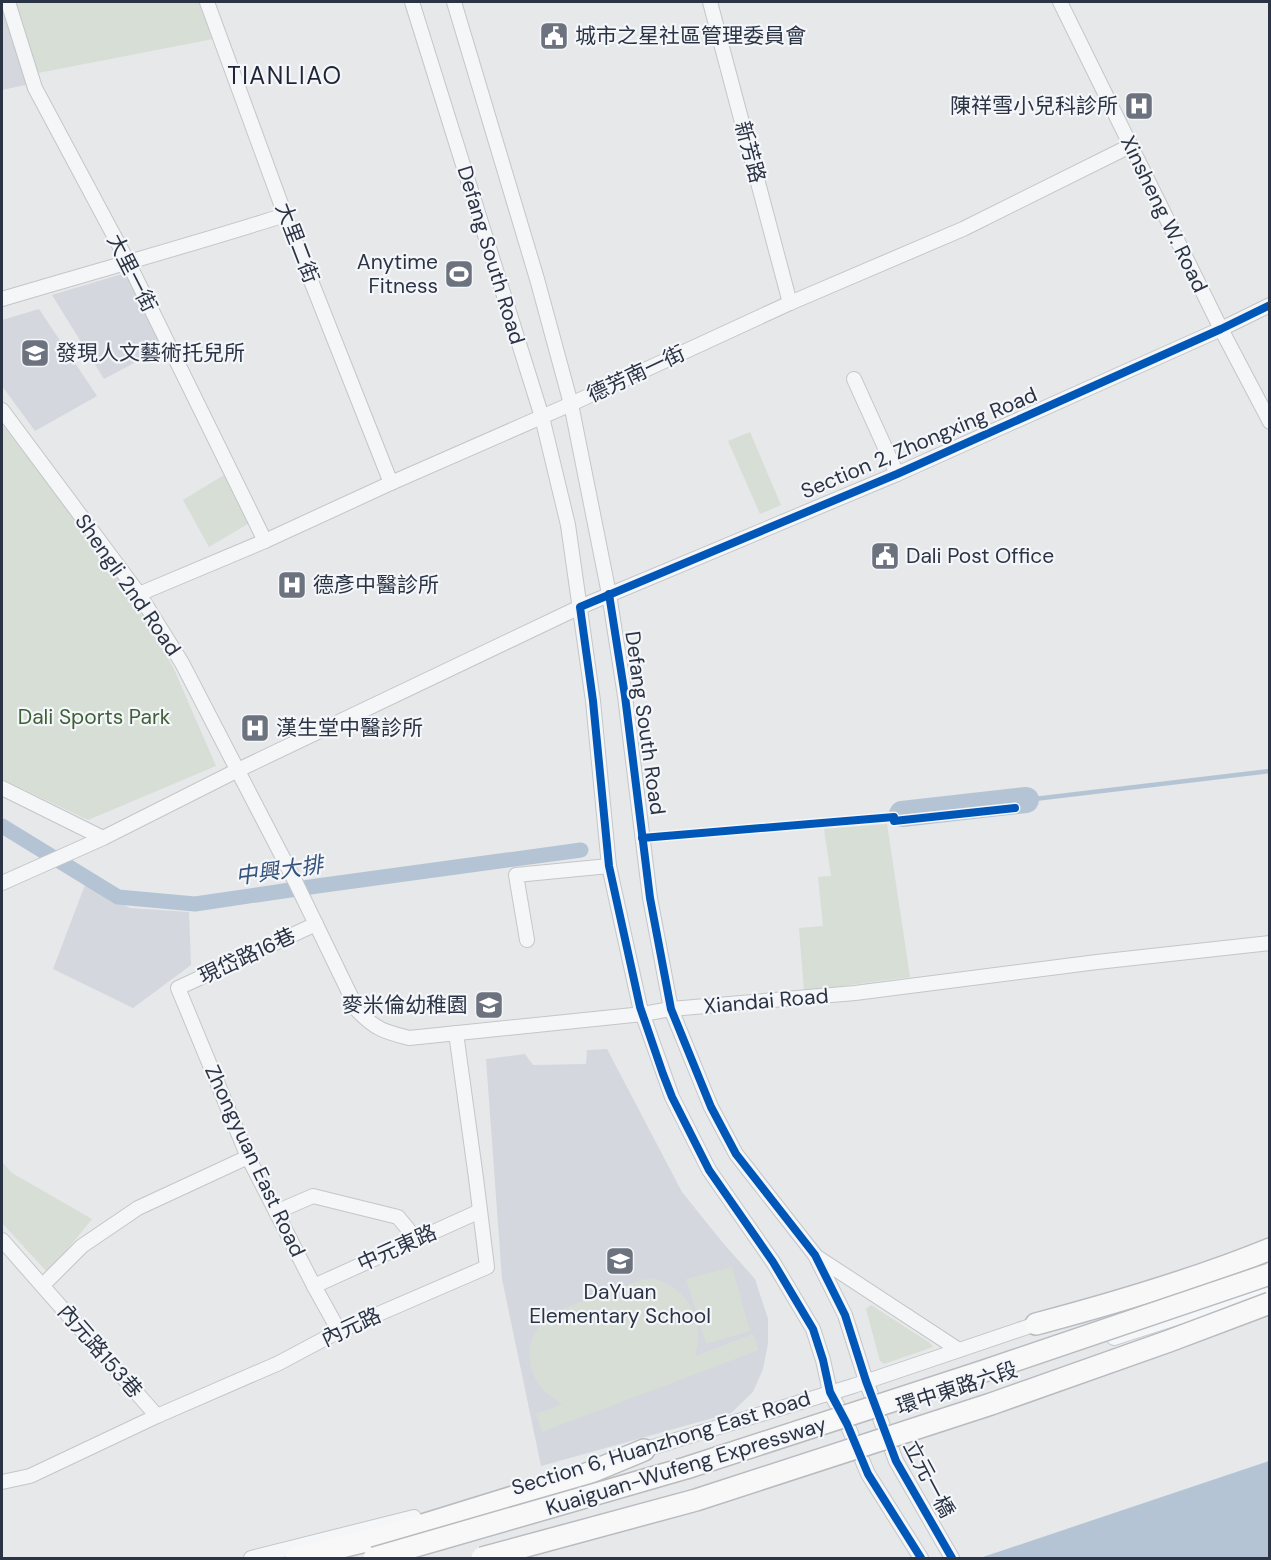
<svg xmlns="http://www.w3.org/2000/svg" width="1271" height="1560" viewBox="0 0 1271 1560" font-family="'DM Sans','Noto Sans TC',sans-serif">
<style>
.built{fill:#d4d7dd}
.green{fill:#d6ded6}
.water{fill:#b4c4d5}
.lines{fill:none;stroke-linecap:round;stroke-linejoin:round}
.stream{stroke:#b4c4d5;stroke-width:4.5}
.canal{stroke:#b4c4d5;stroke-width:15}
.river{stroke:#b4c4d5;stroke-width:26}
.minor-casing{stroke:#c4c6c8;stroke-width:16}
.highway-casing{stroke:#b8bbbf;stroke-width:24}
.minor{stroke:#f5f6f7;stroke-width:14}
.highway{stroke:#f8f8f8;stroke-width:21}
.highway-bridge-casing{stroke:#b8bbbf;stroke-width:24;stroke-linecap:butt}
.highway-bridge{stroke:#f8f8f8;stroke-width:21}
.cycleway-casing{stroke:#f4f6f9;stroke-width:11}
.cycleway{stroke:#0057b8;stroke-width:8}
.labels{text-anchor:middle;stroke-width:4.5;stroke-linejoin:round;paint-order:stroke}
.poi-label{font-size:21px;fill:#2b3445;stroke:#f4f6f9;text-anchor:start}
.street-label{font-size:21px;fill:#2b3445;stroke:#f4f6f9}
.park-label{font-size:21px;fill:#3f6138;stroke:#f4f6f9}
.water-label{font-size:22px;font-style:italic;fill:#34527a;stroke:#f4f6f9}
.quarter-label{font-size:24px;letter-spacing:1.5px;fill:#1d2536;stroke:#f4f6f9}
</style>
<rect width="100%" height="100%" fill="#e6e8ea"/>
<g class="built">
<path d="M2 2 30 84 2 90Z"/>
<path d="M122 274 130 277 166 346 104 379 52 295Z"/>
<path d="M39 309 97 396 35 431 2 386V320Z"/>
<path d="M85 885 130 908 189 912 191 965 133 1008 53 969Z"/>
<path d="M607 1049 682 1192 723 1243 755 1279 768 1319V1343L763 1369 753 1392 731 1413 541 1466 502 1279 486 1059 525 1054 533 1065 586 1064 587 1050Z"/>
</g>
<g class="green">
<path d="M12 2H200L213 39 38 73Z"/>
<path d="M2 424 132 595 173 667 216 766 88 820 2 779Z"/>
<path d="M750 432 781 505 760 514 728 441Z"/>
<path d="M224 475 251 522 209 547 183 500Z"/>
<path d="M887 824 910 977 804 991 799 928 823 926 818 877 831 876 824 829Z"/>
<path d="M2 1162 12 1173 92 1219 48 1273 2 1223Z"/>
<path d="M732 1267 750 1331 706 1344 686 1279Z"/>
<path d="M653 1278C688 1288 706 1321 695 1356L753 1334 759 1350 542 1432 536 1414 562 1404C545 1393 533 1383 530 1361 525 1321 563 1308 592 1298 609 1292 625 1286 641 1280Z"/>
<path d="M871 1305 930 1343 933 1347 884 1364 880 1361 866 1309Z"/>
</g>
<path class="water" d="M1269 1461V1558H980Z"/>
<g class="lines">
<path class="stream" d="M1026 800 1270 771"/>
<path class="canal" d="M2 826 118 897 195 904 317 886 581 850"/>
<path class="river" d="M902 814 1026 800"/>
<g class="minor-casing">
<g id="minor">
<path d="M8 2 35 88 128 262 265 541"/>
<path d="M207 2 285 215 391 483"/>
<path d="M412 2 542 417 568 525 593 701 609 866 640 1007 672 1097 709 1170 773 1262 813 1329 823 1360 830 1392 847 1424 868 1474 921 1558"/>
<path d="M454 2 537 279 571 404 609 594 625 696 650 898 671 1009 711 1107 736 1154 815 1255 845 1315 866 1381 896 1461 952 1558"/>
<path d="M710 2 790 303"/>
<path d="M1060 2 1221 329 1270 422"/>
<path d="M2 299C96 271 191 245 285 215"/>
<path d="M854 379 897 474"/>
<path d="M2 410 139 594 182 663 295 881 358 1011C376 1030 386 1032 409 1038L643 1014 671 1009 855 993 1097 962 1270 943"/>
<path d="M139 594 265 541 391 483 571 404 790 303 963 229 1130 146"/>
<path d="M2 788 103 838"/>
<path d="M2 883 103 838 238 770 580 607 897 474 1221 329 1270 305"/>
<path d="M316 924 178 988 248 1157 314 1286 339 1331"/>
<path d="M527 940 516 875 609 866"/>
<path d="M276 1212 313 1196 398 1217 416 1239"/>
<path d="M2 1240 157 1416"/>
<path d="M817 1257 959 1350"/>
<path d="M43 1285 82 1246 138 1208 248 1157"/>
<path d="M314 1286 480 1211"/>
<path d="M1114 1338 1232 1300 1270 1285"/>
<path d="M637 1452 853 1386 1042 1322"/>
<path d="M2 1482 30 1476 157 1416 279 1363 339 1331 487 1267 476 1178 456 1033"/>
<path d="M251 1558 414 1517"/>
</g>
</g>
<g class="highway-casing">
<g id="highway">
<path d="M1036 1324C1115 1303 1194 1280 1270 1249"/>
<path d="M296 1558 387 1536 584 1475 644 1450"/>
</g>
</g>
<use href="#minor" class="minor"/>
<use href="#highway" class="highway"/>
<g class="highway-bridge-casing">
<g id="highway-bridge">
<path d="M374 1558 686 1468 981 1372 1270 1274"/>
<path d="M482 1558 696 1500 991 1404 1169 1341 1270 1303"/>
</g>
</g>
<use href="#highway-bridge" class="highway-bridge"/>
<g class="cycleway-casing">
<g id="cycleway">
<path d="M609 594 625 696 650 898 671 1009 711 1107 736 1154 815 1255 845 1315 866 1381 896 1461 952 1558"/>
<path d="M894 821 1015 808"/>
<path d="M642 838 894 817"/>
<path d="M921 1558 868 1474 847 1424 830 1392 823 1360 813 1329 773 1262 709 1170 672 1097 663 1074 640 1007 609 866 593 701 580 607 897 474 1221 329 1270 305"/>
</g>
</g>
<use href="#cycleway" class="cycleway"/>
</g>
<defs>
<g id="civic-square" transform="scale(1.5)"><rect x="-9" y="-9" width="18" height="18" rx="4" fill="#6c737f" stroke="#f4f6f9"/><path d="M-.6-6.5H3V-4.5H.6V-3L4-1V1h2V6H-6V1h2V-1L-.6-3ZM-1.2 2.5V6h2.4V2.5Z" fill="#fff"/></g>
<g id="hospital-square" transform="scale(1.5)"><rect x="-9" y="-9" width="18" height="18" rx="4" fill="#6c737f" stroke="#f4f6f9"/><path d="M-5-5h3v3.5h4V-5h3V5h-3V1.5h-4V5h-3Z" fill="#fff"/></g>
<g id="stadium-square" transform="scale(1.5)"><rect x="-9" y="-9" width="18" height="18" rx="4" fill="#6c737f" stroke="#f4f6f9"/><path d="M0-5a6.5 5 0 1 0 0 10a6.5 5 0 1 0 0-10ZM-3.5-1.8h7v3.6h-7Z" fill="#fff"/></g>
<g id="school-square" transform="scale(1.5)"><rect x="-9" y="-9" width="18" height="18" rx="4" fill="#6c737f" stroke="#f4f6f9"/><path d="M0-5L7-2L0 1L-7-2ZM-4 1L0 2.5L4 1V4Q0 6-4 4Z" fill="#fff"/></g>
</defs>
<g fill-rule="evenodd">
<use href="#civic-square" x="554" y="36"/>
<use href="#hospital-square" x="1139" y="106"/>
<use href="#stadium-square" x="459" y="274"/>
<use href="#school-square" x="35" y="353"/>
<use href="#civic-square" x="885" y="556"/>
<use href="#hospital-square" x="292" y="585"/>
<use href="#hospital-square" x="255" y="728"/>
<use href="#school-square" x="489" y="1005"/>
<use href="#school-square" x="620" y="1261"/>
</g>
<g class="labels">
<g class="poi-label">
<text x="575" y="43">城市之星社區管理委員會</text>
<text x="1118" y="113" text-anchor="end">陳祥雪小兒科診所</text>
<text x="438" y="269" text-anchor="end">Anytime<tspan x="438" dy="24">Fitness</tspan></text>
<text x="56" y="360">發現人文藝術托兒所</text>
<text x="906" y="563">Dali Post Office</text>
<text x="313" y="592">德彥中醫診所</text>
<text x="276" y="735">漢生堂中醫診所</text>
<text x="468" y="1012" text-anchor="end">麥米倫幼稚園</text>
<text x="620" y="1299" text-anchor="middle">DaYuan<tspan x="620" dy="24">Elementary School</tspan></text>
</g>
<g class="street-label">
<text transform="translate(750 152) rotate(75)" y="7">新芳路</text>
<text transform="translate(1164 214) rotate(64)" y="7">Xinsheng W. Road</text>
<text transform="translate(297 243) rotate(69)" y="7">大里二街</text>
<text transform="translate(491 255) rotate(73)" y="7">Defang South Road</text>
<text transform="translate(132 273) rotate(63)" y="7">大里一街</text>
<text transform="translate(636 374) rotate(-25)" y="7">德芳南一街</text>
<text transform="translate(919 443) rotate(-23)" y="7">Section 2, Zhongxing Road</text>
<text transform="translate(128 585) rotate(55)" y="7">Shengli 2nd Road</text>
<text transform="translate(645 723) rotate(82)" y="7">Defang South Road</text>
<text transform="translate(247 956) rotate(-25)" y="7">現岱路16巷</text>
<text transform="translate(766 1001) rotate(-5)" y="7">Xiandai Road</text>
<text transform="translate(255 1161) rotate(65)" y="7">Zhongyuan East Road</text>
<text transform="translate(397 1248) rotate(-24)" y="7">中元東路</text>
<text transform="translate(351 1327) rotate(-25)" y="7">內元路</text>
<text transform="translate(100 1351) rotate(49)" y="7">內元路153巷</text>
<text transform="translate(957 1388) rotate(-18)" y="7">環中東路六段</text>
<text transform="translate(661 1443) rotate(-17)" y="7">Section 6, Huanzhong East Road</text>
<text transform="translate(686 1466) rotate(-17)" y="7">Kuaiguan-Wufeng Expressway</text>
<text transform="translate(929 1479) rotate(62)" y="7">立元一橋</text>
</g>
<g class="park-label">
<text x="94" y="724">Dali Sports Park</text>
</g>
<g class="water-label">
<text transform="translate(279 870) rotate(-8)" y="8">中興大排</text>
</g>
<g class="quarter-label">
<text x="285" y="84">TIANLIAO</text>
</g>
</g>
<rect width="1271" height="1560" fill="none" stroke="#2b3445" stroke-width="6"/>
</svg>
